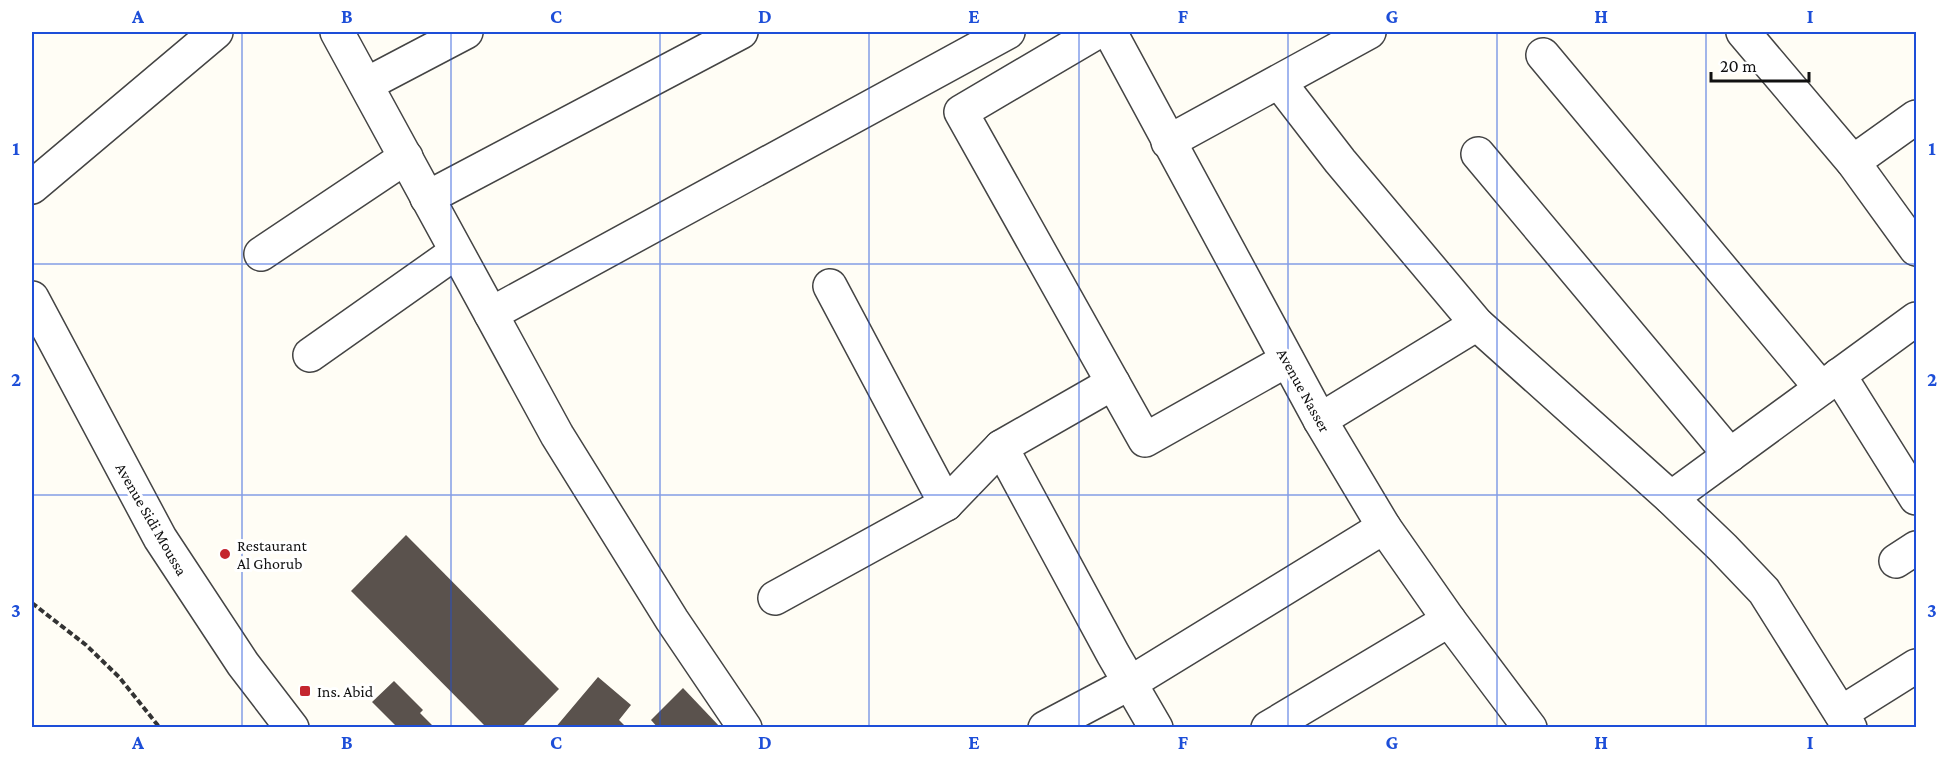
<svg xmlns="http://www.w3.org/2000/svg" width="1948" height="759" viewBox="0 0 1948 759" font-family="'Crimson Pro',serif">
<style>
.building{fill:#5a524d}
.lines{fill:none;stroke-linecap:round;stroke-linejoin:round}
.minor-casing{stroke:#444;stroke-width:36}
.path{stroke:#333;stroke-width:4;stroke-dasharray:6 3;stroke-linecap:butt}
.minor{stroke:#fff;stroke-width:33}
.grid{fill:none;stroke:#1d4ed8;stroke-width:1.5;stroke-opacity:0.55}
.poi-dot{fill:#c4262e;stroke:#fff;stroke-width:2}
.labels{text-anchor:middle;stroke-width:6;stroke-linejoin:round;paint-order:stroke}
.street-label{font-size:16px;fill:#111;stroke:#fff}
.poi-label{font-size:16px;fill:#111;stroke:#fff;text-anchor:start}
.neatline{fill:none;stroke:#1d4ed8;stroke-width:2}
.grid-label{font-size:20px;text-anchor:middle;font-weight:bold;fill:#1d4ed8}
</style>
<rect width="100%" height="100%" fill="#fffdf5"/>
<g class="building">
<path d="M406 535 559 689 521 728H487L351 591Z"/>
<path d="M598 677 631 705 619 720 627 728H555Z"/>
<path d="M394 681 423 710 420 713 435 728H398L372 702Z"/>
<path d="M683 688 721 728H658L651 720Z"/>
</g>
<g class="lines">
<g class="minor-casing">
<g id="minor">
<path d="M337 32 557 435 672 620 745 728"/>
<path d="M1097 32 961 112 1145 440 1287 360"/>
<path d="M1110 32 1320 420 1384 527 1449 620 1530 728"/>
<path d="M1743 32 1853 162 1916 249"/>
<path d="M1543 55 1821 388"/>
<path d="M1279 82 1340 161 1477 324 1671 498 1723 548 1764 591 1850 728"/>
<path d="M367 84 466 32"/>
<path d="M1168 142 1369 32"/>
<path d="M1478 154 1730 455"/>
<path d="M1853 162 1916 117"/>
<path d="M32 187 216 32"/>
<path d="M427 198 741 32"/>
<path d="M261 254 406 157"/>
<path d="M830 286 946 504"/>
<path d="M32 298 160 538 243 664 292 728"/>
<path d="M491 314 1008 32"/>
<path d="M310 355 456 252"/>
<path d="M1839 375 1916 498"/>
<path d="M1320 420 1477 324"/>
<path d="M1001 447 1113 654 1156 728"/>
<path d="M1671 498 1916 319"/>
<path d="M1896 561 1916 548"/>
<path d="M775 598 946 504 1001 447 1113 383"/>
<path d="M1841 713 1916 666"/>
<path d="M1045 728 1130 683 1384 527"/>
<path d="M1268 728 1449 620"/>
</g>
</g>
<path class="path" d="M32 603 86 645 119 677 160 728"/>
<use href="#minor" class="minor"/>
</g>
<path class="grid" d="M242 32V728M451 32V728M660 32V728M869 32V728M1079 32V728M1288 32V728M1497 32V728M1706 32V728M32 264H1916M32 495H1916"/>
<g class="poi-dot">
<circle cx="225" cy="554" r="6"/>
<rect x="299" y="685" width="12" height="12" rx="3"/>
</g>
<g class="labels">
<g class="street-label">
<text transform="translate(1304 390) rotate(61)" y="6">Avenue Nasser</text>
<text transform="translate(152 519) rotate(60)" y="6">Avenue Sidi Moussa</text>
</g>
<g class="poi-label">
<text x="237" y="551">Restaurant<tspan x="237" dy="18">Al Ghorub</tspan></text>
<text x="317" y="697">Ins. Abid</text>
</g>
</g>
<rect width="1948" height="759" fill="none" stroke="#ffffff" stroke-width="66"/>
<path d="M1711 72v9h98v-9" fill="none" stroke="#111111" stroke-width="3"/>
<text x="1720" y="72" font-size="18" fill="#111111" stroke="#ffffff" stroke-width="4.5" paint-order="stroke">20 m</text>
<rect x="33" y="33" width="1882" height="693" class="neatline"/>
<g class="grid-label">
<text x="138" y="23">A</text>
<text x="347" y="23">B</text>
<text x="556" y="23">C</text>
<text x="765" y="23">D</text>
<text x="974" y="23">E</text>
<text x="1183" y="23">F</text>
<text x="1392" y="23">G</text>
<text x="1601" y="23">H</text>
<text x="1810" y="23">I</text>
<text x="16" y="155">1</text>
<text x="1932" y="155">1</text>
<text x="16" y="386">2</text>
<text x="1932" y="386">2</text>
<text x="16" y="617">3</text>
<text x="1932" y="617">3</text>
<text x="138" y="749">A</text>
<text x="347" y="749">B</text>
<text x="556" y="749">C</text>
<text x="765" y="749">D</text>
<text x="974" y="749">E</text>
<text x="1183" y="749">F</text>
<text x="1392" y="749">G</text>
<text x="1601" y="749">H</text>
<text x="1810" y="749">I</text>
</g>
</svg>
